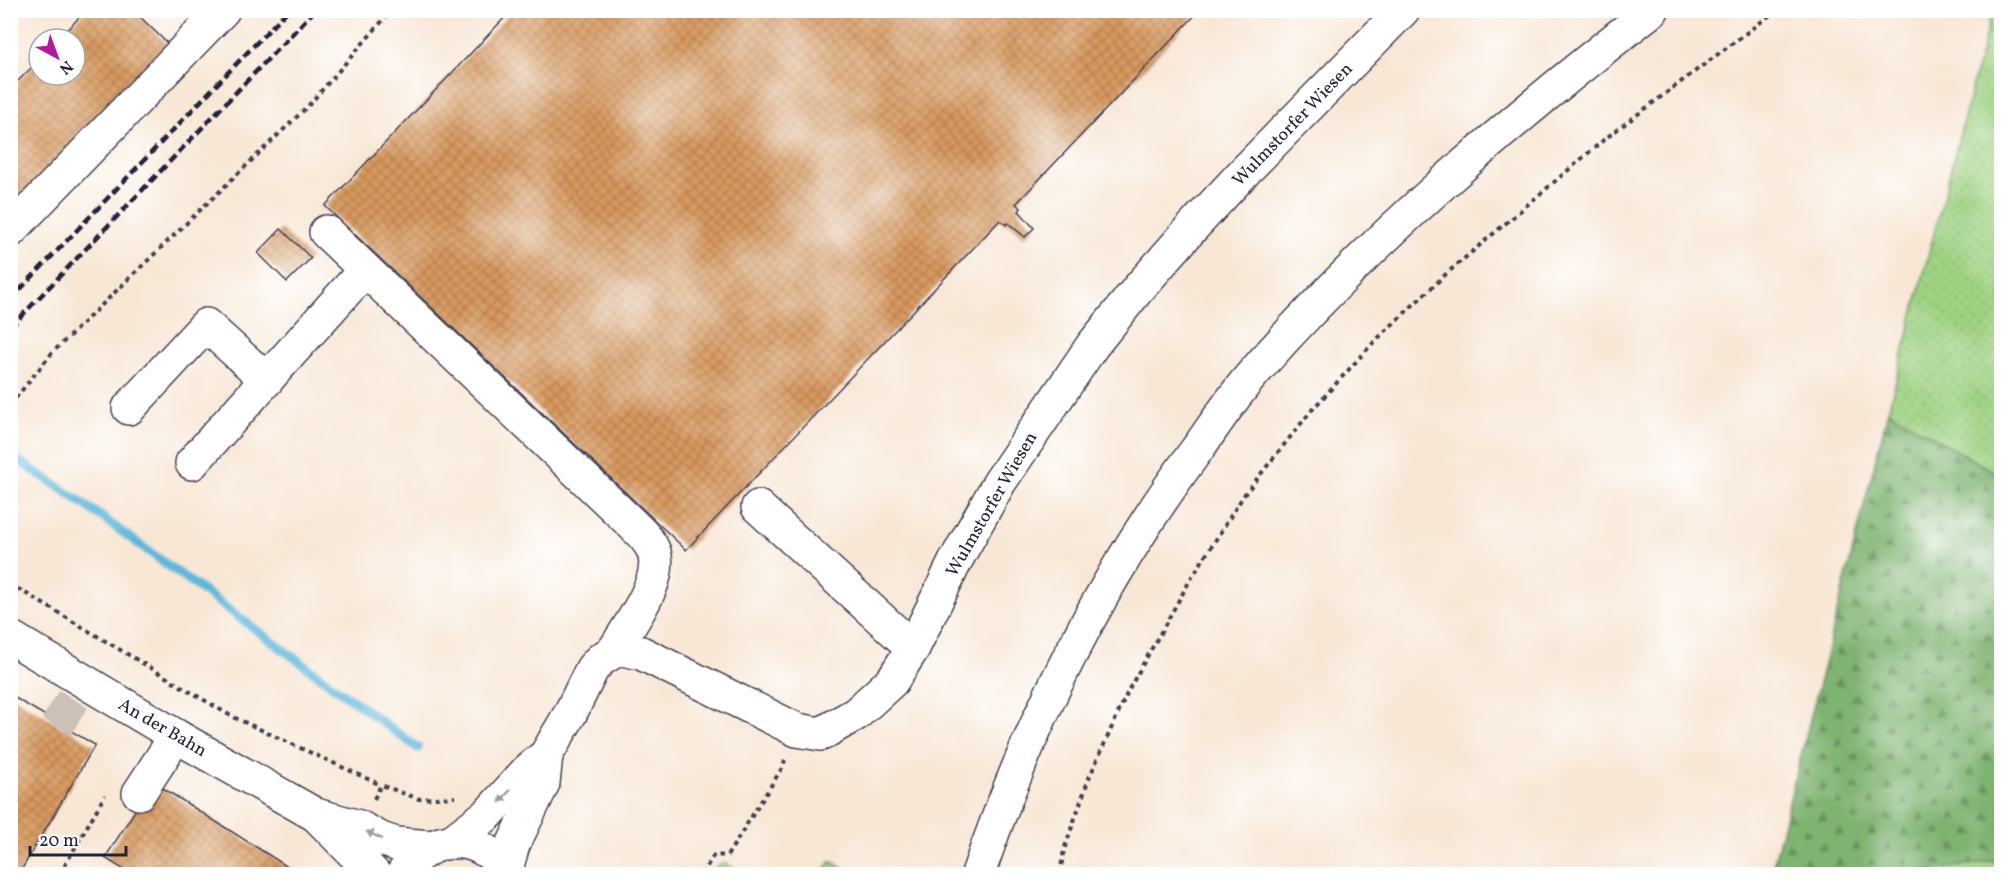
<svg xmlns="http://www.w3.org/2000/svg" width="2012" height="885" viewBox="0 0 2012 885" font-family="Vollkorn,serif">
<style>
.grass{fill:url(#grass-dots);stroke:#607a5e;stroke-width:1.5}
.forest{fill:url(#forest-firs);stroke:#506a55;stroke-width:1.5}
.pitch{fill:#9ed181;stroke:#607a5e;stroke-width:1.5}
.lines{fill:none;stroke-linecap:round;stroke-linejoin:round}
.stream{stroke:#5eb8dc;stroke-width:9}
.building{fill:url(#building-cross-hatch)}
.minor-tunnel{stroke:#cdc0b6;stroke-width:33;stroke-dasharray:33 16;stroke-linecap:butt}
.minor-casing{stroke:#424052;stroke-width:36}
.major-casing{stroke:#424052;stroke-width:36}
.path{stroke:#424052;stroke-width:4;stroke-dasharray:4.5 4.5;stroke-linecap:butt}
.minor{stroke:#fff;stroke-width:33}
.major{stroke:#fff;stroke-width:33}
.rail{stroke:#22223b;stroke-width:4.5;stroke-dasharray:9 4.5;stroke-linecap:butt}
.oneway{fill:#9c9ca7}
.labels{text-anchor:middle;stroke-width:4.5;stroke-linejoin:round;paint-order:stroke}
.street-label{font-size:18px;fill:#22223b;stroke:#fff}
</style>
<defs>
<pattern id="grass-dots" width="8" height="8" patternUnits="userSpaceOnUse" patternTransform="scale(1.5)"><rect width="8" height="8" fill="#9ed181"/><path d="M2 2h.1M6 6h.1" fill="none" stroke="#88b370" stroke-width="1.8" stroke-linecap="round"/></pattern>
<pattern id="forest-firs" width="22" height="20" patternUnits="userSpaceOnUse" patternTransform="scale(1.5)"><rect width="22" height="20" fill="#7eb36f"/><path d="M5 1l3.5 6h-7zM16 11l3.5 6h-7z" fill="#67915c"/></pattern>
<pattern id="building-cross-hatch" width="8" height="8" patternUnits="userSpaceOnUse" patternTransform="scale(1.5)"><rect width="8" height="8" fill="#d99a5e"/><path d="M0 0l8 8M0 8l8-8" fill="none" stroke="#b07d4f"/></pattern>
</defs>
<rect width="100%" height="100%" fill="#fff"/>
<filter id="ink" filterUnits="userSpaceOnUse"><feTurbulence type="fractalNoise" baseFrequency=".0167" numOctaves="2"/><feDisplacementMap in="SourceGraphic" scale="12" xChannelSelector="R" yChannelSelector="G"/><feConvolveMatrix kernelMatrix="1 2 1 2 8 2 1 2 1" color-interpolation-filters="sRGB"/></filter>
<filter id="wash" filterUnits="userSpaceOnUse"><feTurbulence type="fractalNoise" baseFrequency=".008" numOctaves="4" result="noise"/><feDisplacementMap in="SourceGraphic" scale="24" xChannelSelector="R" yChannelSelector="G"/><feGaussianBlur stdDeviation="1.35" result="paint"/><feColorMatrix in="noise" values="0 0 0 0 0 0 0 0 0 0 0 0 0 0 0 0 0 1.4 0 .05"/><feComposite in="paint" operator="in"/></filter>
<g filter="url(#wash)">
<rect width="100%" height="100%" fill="#f8e7d5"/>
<g class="grass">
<path d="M1992 11H2001V476L1888 411Z"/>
<path d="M2001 858V874H1909L2001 859Z"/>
<path d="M451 867 464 868 478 874H435Z"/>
</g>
<path class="forest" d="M1888 411 2001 476V859L1909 874H1771Z"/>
<g class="pitch">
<path d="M831 861 848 872 847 874H822Z"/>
<path d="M725 863 744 874H712L718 865Z"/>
</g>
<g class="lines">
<path class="stream" d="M10 455 77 499 418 748"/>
</g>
<g id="blocks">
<g class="building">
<path d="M86 10H133L168 44 10 207V89L39 60V75H75V39H59Z"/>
<path d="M512 10H1200L1016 204 1021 208 1019 211 1034 228 1025 237 1008 223 1006 225 1000 220 686 550 325 206Z"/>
<path d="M281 229 311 258 287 282 258 253Z"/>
<path d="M10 695 95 745 19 874H10Z"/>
<path d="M153 782 218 823 299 874H131L105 858Z"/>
</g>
</g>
</g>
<g filter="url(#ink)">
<use href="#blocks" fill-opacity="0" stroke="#424052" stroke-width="1.5"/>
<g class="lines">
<path class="minor-tunnel" d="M56 727 84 682"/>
<g class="minor-casing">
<g id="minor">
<path d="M10 231 223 10"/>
<path d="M326 232 630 522C638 530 650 540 654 552 664 581 628 626 614 651"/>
<path d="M129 408 206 325 267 380"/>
<path d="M192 463 365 270"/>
<path d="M758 507 913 648"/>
<path d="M10 637 176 736 316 815 359 827 381 839 396 844 430 847"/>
<path d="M139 793 176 736"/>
<path d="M318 817 374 874"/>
<path d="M451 842 488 814 527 771 546 755 570 714 592 669 600 660 614 651 622 649 641 653 797 730 821 734 856 714 892 681 913 648 956 560 999 483 1092 346 1138 289 1190 230 1245 171 1403 10"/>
<path d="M403 874C428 832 483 830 507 874"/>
<path d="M507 874 508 862 513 845 543 783 546 755"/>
</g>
</g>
<g class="major-casing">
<path id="major" d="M978 874C1031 719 1103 575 1201 444 1217 421 1233 397 1251 376 1370 239 1509 122 1652 10"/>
</g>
<g class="path">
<path d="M10 405 52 353 308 106 392 10"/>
<path d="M10 584 231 716 381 785"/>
<path d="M374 799 381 785 419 799 455 797"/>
<path d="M60 874 105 795"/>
<path d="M702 874 714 855 727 856 782 768 785 760"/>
<path d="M1060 874 1064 850 1089 778 1129 689 1189 582 1244 495 1311 411 1374 342 1446 274 1606 138 1777 10"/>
</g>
<use href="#minor" class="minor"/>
<use href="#major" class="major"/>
<g class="rail">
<path d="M10 300 288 10"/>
<path d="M10 328 315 10"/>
</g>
</g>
<defs><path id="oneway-solid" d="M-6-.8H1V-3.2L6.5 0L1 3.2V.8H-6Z" transform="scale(1.5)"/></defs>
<g class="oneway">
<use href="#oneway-solid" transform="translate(505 796) rotate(132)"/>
<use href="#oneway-solid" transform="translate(374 835) rotate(-154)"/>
</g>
</g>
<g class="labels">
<g class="street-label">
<text transform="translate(1292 124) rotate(-46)" y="6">Wulmstorfer Wiesen</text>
<text transform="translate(991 504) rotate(-60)" y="6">Wulmstorfer Wiesen</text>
<text transform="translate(163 727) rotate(30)" y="6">An der Bahn</text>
</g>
</g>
<rect width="2012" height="885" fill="none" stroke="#fff" stroke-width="36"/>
<g transform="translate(57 57) rotate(139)"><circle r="28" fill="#ffffff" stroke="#a7a7b1" stroke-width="1.5"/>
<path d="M0-4.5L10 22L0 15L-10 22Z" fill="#b5179e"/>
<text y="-9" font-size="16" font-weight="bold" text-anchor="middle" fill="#22223b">N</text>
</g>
<path d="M30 846v9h96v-9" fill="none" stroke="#22223b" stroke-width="3"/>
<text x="39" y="846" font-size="18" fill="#22223b" stroke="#ffffff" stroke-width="4.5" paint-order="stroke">20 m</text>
</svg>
